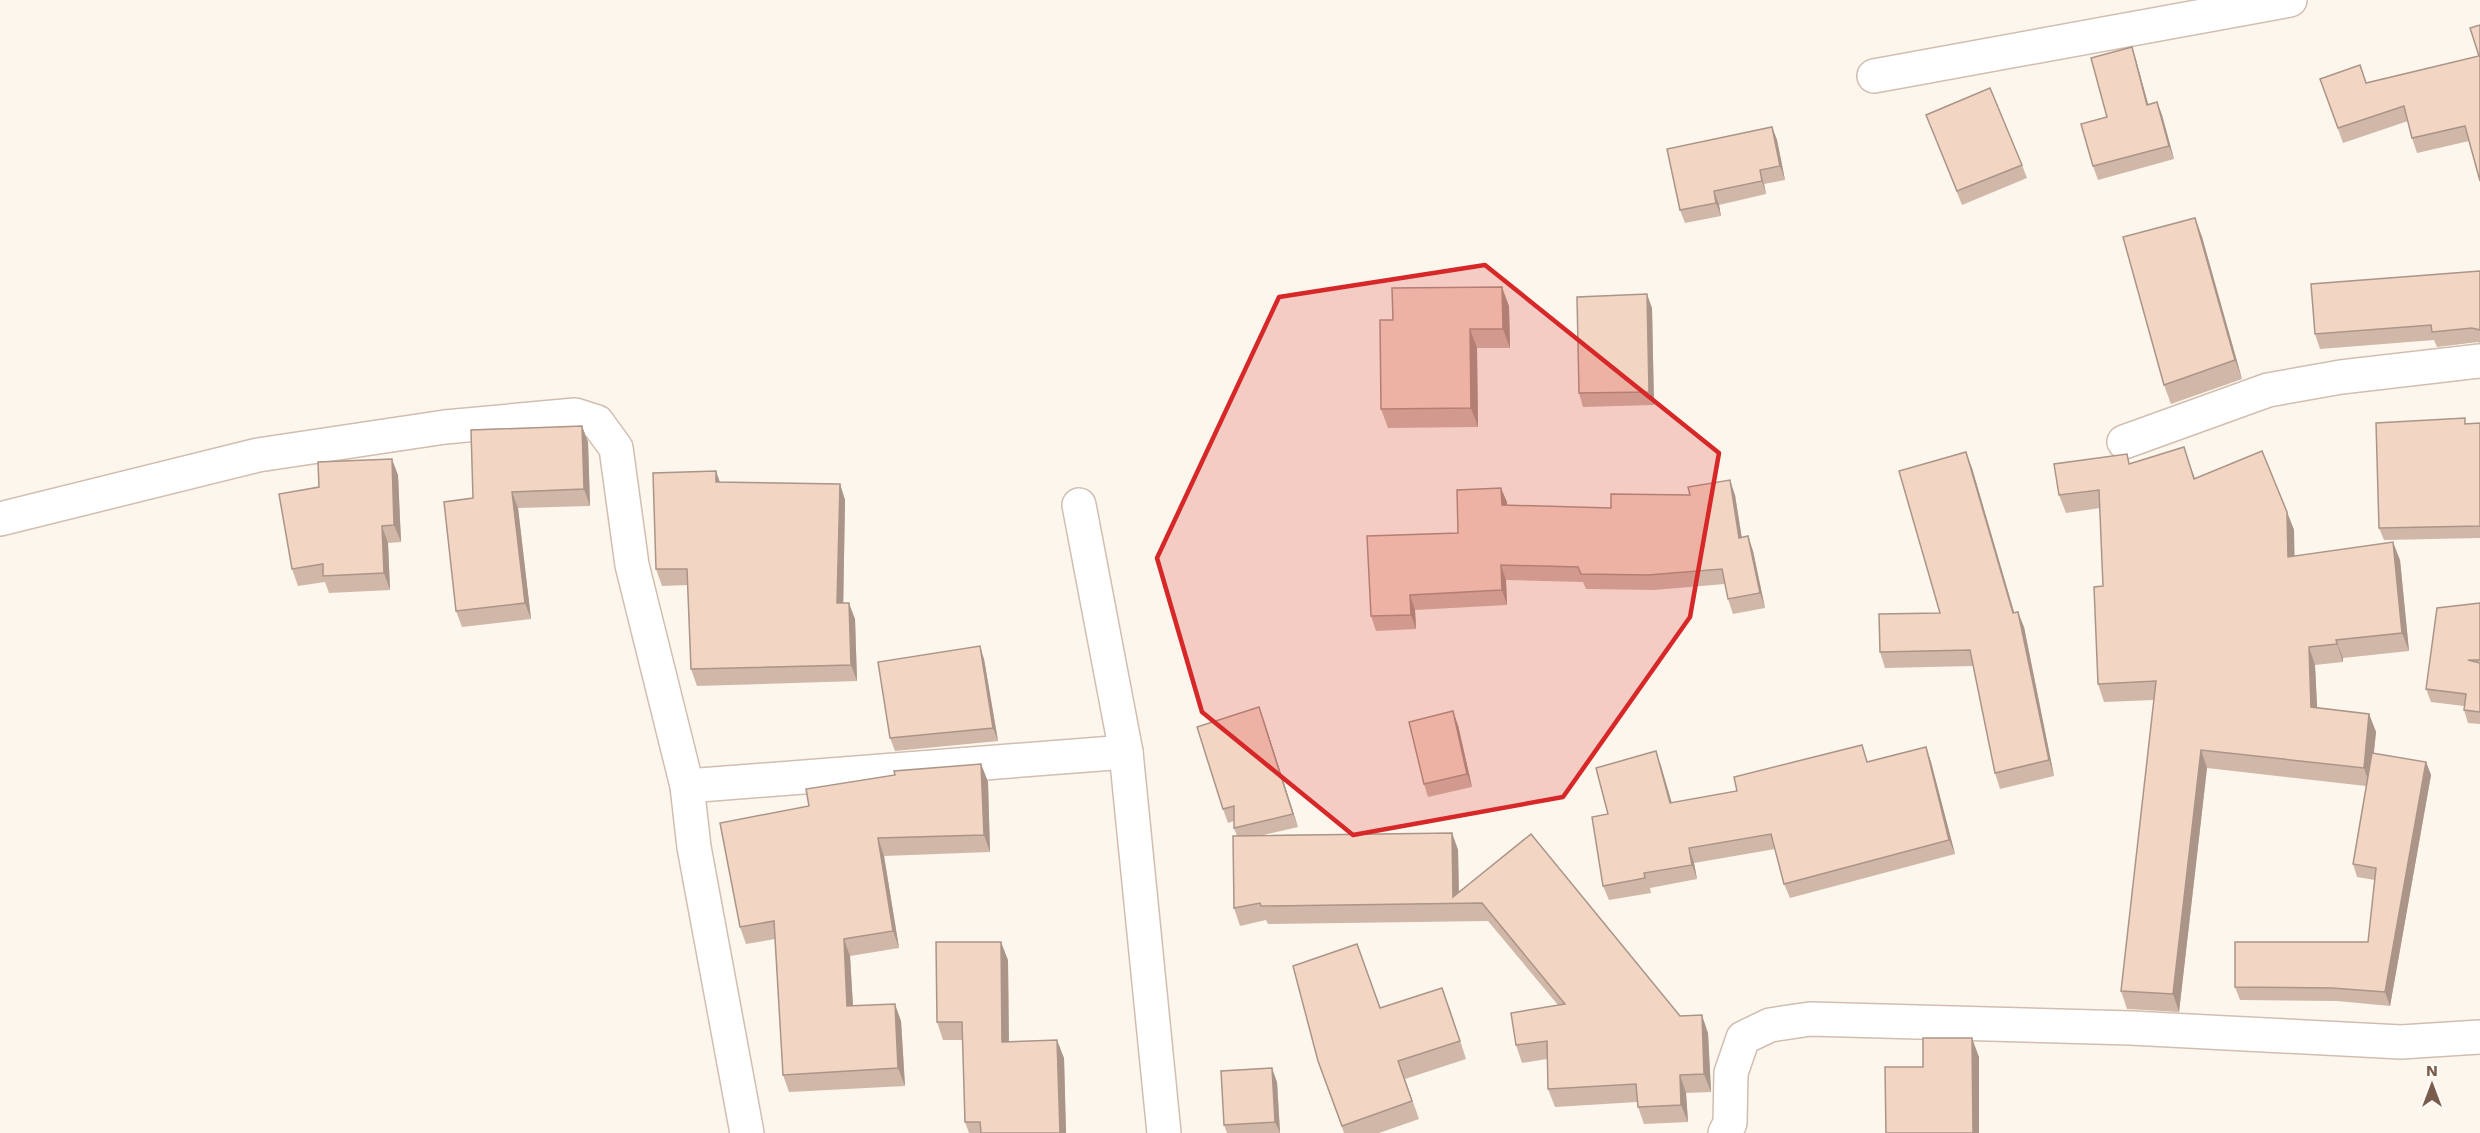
<svg xmlns="http://www.w3.org/2000/svg" width="2480" height="1133" viewBox="0 0 2480 1133" font-family="'Work Sans',sans-serif">
<style>
.lines{fill:none;stroke-linecap:round;stroke-linejoin:round}
.street-casing{stroke:#d1beb0;stroke-width:36}
.street{stroke:#fff;stroke-width:33}
.wall{fill:#d1b7a8}
.shaded-wall{fill:#aa9588}
.building{fill:#f3d5c3;stroke:#aa9588;stroke-width:1.5}
.marked{fill:#d62828;fill-opacity:0.2;stroke:#d62828;stroke-width:4.5;stroke-linejoin:round}
</style>
<rect width="100%" height="100%" fill="#fdf6ec"/>
<g class="lines">
<g class="street-casing">
<g id="street">
<path d="M1874 76 2290 0"/>
<path d="M2124 442 2268 390 2341 377 2480 361"/>
<path d="M1079 505 1126 752 1164 1133"/>
<path d="M0 519 258 455 445 427 575 415 597 422 616 448 632 565 687 786 694 847 747 1133"/>
<path d="M687 786 1126 752"/>
<path d="M1725 1133 1730 1123 1731 1073 1743 1038 1770 1025 1810 1019 2131 1028 2401 1042 2480 1037"/>
</g>
</g>
<use href="#street" class="street"/>
</g>
<g class="wall">
<path d="M2480 25V181L2469 141 2417 153 2412 138 2408 121 2343 143 2320 79 2367 83 2479 56Z"/>
<path d="M2136 60 2148 104 2157 102 2162 115 2174 159 2098 180 2093 166 2107 117Z"/>
<path d="M1926 115 2022 165 2027 178 1962 205Z"/>
<path d="M1772 127 1777 140 1785 180 1764 184 1766 194 1719 205 1721 216 1685 223 1680 210Z"/>
<path d="M2195 218 2202 237 2242 379 2171 404 2164 385Z"/>
<path d="M2480 271V343L2478 342 2437 347 2434 340 2320 349 2315 334Z"/>
<path d="M1509 306 1510 348H1477L1478 427 1388 428 1381 409 1393 320Z"/>
<path d="M1652 308 1654 405 1583 407 1579 393Z"/>
<path d="M2467 423H2480V538L2384 540 2379 528Z"/>
<path d="M582 426 588 442 590 506 518 508 531 619 462 627 456 611 473 498Z"/>
<path d="M2131 464 2190 465 2195 478 2287 512 2294 530V556L2400 560 2409 651 2343 658V662L2315 665 2317 708 2369 714 2376 732 2374 753 2426 762 2431 775 2390 1006 2337 1001 2240 1000 2235 987 2368 942 2375 880 2357 877 2353 864 2366 786 2207 768 2179 1012 2127 1009 2121 991 2154 700 2104 702 2098 684 2103 586 2100 508 2066 513 2059 495Z"/>
<path d="M1972 468 2014 612 2024 627 2054 776 2000 789 1995 773 1973 666 1885 668 1880 652 1940 613Z"/>
<path d="M398 475 401 542 388 543 390 590 329 593 325 582 298 586 292 569Z"/>
<path d="M720 482 840 484 845 500 843 603 855 619 857 681 697 686 691 669 688 585 662 586 656 569Z"/>
<path d="M1690 495H1735L1742 538 1748 536 1753 551 1765 608 1733 614 1728 599 1725 584 1654 590 1586 589 1583 582 1506 580 1507 605 1415 610 1416 629 1376 631 1371 616 1458 533 1507 502V505L1611 508Z"/>
<path d="M2480 603V724L2468 723 2464 710V706L2431 702 2426 689Z"/>
<path d="M984 659 998 741 895 751 890 738Z"/>
<path d="M1264 721 1298 827 1264 835 1452 833 1458 850 1459 892 1531 834 1680 1016 1708 1033 1711 1092 1686 1093 1688 1122 1644 1124 1638 1107 1637 1102 1555 1107 1548 1089 1547 1059 1522 1063 1516 1045 1558 1005 1488 921 1268 924 1266 920 1240 926 1234 908 1237 836 1234 828V821L1228 823 1223 809Z"/>
<path d="M1458 725 1472 787 1428 797 1424 784Z"/>
<path d="M1926 747 1931 762 1955 854 1790 898 1784 884 1775 849 1694 863 1697 879 1650 888 1651 893 1609 900 1603 886 1608 814 1661 766 1672 803 1737 791 1868 762Z"/>
<path d="M981 764 988 782 990 852 884 856 899 948 850 956 853 1006 901 1021 905 1086 789 1092 783 1075 775 939 746 944 740 927 809 806Z"/>
<path d="M1008 960 1009 1041 1064 1058 1066 1133H969L965 1122 963 1040H943L937 1022Z"/>
<path d="M1449 1006 1466 1059 1405 1079 1419 1119 1379 1133H1344L1318 1061 1380 1008Z"/>
<path d="M1277 1082 1280 1133H1227L1224 1125Z"/>
</g>
<g class="shaded-wall">
<path d="M2132 47 2136 60 2152 118 2147 105Z"/>
<path d="M2157 102 2162 115 2174 159 2169 146Z"/>
<path d="M1772 127 1777 140 1785 180 1780 166Z"/>
<path d="M1760 170 1764 184 1766 194 1762 181Z"/>
<path d="M1714 191 1719 205 1721 216 1716 203Z"/>
<path d="M2195 218 2202 237 2242 379 2235 360Z"/>
<path d="M1502 287 1509 306 1510 348 1503 329Z"/>
<path d="M1647 294 1652 308 1654 405 1649 392Z"/>
<path d="M1470 329 1477 348 1478 427 1471 408Z"/>
<path d="M582 426 588 442 590 506 584 489Z"/>
<path d="M1966 452 1972 468 2019 629 2013 613Z"/>
<path d="M392 459 398 475 401 542 394 525Z"/>
<path d="M716 471 722 488 716 482Z"/>
<path d="M1730 480 1735 495 1744 553 1739 538Z"/>
<path d="M840 484 845 500 843 620 837 603Z"/>
<path d="M1501 488 1507 502 1508 520 1502 505Z"/>
<path d="M512 492 518 508 531 619 525 603Z"/>
<path d="M2287 512 2294 530 2295 575 2288 557Z"/>
<path d="M382 526 388 543 390 590 384 573Z"/>
<path d="M1748 536 1753 551 1765 608 1760 593Z"/>
<path d="M2393 542 2400 560 2409 651 2402 633Z"/>
<path d="M1501 565 1506 580 1507 605 1502 590Z"/>
<path d="M1410 595 1415 610 1416 629 1411 615Z"/>
<path d="M849 603 855 619 857 681 851 665Z"/>
<path d="M2018 612 2024 627 2054 776 2049 760Z"/>
<path d="M2336 640 2343 658V662L2337 644Z"/>
<path d="M980 646 984 659 998 741 993 728Z"/>
<path d="M2309 647 2315 665 2318 725 2311 707Z"/>
<path d="M1259 707 1264 721 1298 827 1293 814Z"/>
<path d="M1453 711 1458 725 1472 787 1467 774Z"/>
<path d="M2369 714 2376 732 2370 786 2364 768Z"/>
<path d="M1926 747 1931 762 1955 854 1949 840Z"/>
<path d="M2201 750 2207 768 2179 1012 2173 994Z"/>
<path d="M1656 751 1661 766 1676 818 1670 803Z"/>
<path d="M2426 762 2431 775 2390 1006 2385 992Z"/>
<path d="M981 764 988 782 990 852 984 835Z"/>
<path d="M1452 833 1458 850 1459 904 1453 897Z"/>
<path d="M878 838 884 856 899 948 893 931Z"/>
<path d="M1689 848 1694 863 1697 879 1692 865Z"/>
<path d="M844 939 850 956 854 1023 847 1006Z"/>
<path d="M1001 942 1008 960 1009 1060 1002 1042Z"/>
<path d="M895 1004 901 1021 905 1086 898 1068Z"/>
<path d="M1702 1015 1708 1033 1711 1092 1704 1074Z"/>
<path d="M1972 1038 1979 1057V1133H1973Z"/>
<path d="M1057 1040 1064 1058 1066 1133H1060Z"/>
<path d="M1272 1068 1277 1082 1280 1133 1275 1122Z"/>
<path d="M1680 1075 1686 1093 1688 1122 1681 1105Z"/>
</g>
<g class="building">
<path d="M2480 25V181L2465 126 2412 138 2404 106 2338 128 2320 79 2360 65 2366 83 2479 56 2470 28Z"/>
<path d="M2132 47 2147 105 2157 102 2169 146 2093 166 2081 124 2107 117 2091 58Z"/>
<path d="M1990 88 2022 165 1957 191 1926 115Z"/>
<path d="M1772 127 1780 166 1760 170 1762 181 1714 191 1716 203 1680 210 1667 149Z"/>
<path d="M2195 218 2235 360 2164 385 2123 237Z"/>
<path d="M2480 271V330L2472 328 2432 332 2431 325 2315 334 2311 284Z"/>
<path d="M1502 287 1503 329H1470L1471 408 1381 409 1380 320H1393L1392 288Z"/>
<path d="M1647 294 1649 392 1579 393 1577 297Z"/>
<path d="M2465 418V424L2480 423V526L2379 528 2376 423Z"/>
<path d="M582 426 584 489 512 492 525 603 456 611 444 502 473 498 471 430Z"/>
<path d="M2184 447 2194 479 2262 451 2287 512 2288 557 2393 542 2402 633 2336 640 2337 644 2309 647 2311 707 2369 714 2364 768 2201 750 2173 994 2121 991 2156 681 2098 684 2094 587 2103 586 2099 490 2059 495 2054 464 2127 454 2129 464Z"/>
<path d="M1966 452 2013 613 2018 612 2049 760 1995 773 1970 650 1880 652 1879 614 1940 613 1899 471Z"/>
<path d="M392 459 394 525 382 526 384 573 323 576V564L292 569 279 494 319 487 318 462Z"/>
<path d="M716 471V482L840 484 837 603H849L851 665 691 669 687 569H656L653 473Z"/>
<path d="M1730 480 1739 538 1748 536 1760 593 1728 599 1722 569 1648 575 1581 574 1578 567 1501 565 1502 590 1410 595 1411 615 1371 616 1367 536 1458 533 1457 490 1501 488 1502 505 1611 508V494L1690 495 1688 487Z"/>
<path d="M2480 603V660H2468L2480 663V712L2464 710 2466 694 2426 689 2437 608Z"/>
<path d="M980 646 993 728 890 738 878 662Z"/>
<path d="M1259 707 1293 814 1234 828V806L1223 809 1197 727Z"/>
<path d="M1453 711 1467 774 1424 784 1409 722Z"/>
<path d="M1862 745 1867 762 1926 747 1949 840 1784 884 1771 834 1689 848 1692 865 1644 873 1645 878 1603 886 1592 817 1608 814 1596 768 1656 751 1670 803 1737 791 1734 777Z"/>
<path d="M2372 753 2426 762 2385 992 2332 988 2235 987V942H2368L2376 868 2353 864Z"/>
<path d="M981 764 984 835 878 838 893 931 844 939 847 1006 895 1004 898 1068 783 1075 774 921 740 927 720 823 809 806 806 789 895 775 894 771Z"/>
<path d="M1452 833 1453 897 1531 834 1680 1016 1702 1015 1704 1074 1680 1075 1681 1105 1638 1107 1636 1084 1548 1089 1547 1041 1516 1045 1511 1013 1565 1004 1482 903 1261 906 1260 903 1234 908 1233 836Z"/>
<path d="M936 942H1001L1002 1042 1057 1040 1060 1133H981L980 1122H965L962 1022H937Z"/>
<path d="M1357 944 1380 1008 1442 988 1460 1041 1398 1061 1412 1101 1342 1126 1318 1061 1293 966Z"/>
<path d="M1923 1038H1972L1973 1133H1886L1885 1067H1923Z"/>
<path d="M1272 1068 1275 1122 1224 1125 1221 1071Z"/>
</g>
<path class="marked" d="M1485 265 1719 453 1690 617 1563 797 1353 835 1202 712 1157 558 1279 297Z"/>
<g transform="translate(2432 1085)" stroke="#fffaf3" stroke-width="4.5" paint-order="stroke">
<path d="M0-4.5L10 22L0 15L-10 22Z" fill="#7a5c4d"/>
<text y="-9" font-size="16" font-weight="bold" text-anchor="middle" fill="#7a5c4d">N</text>
</g>
</svg>
